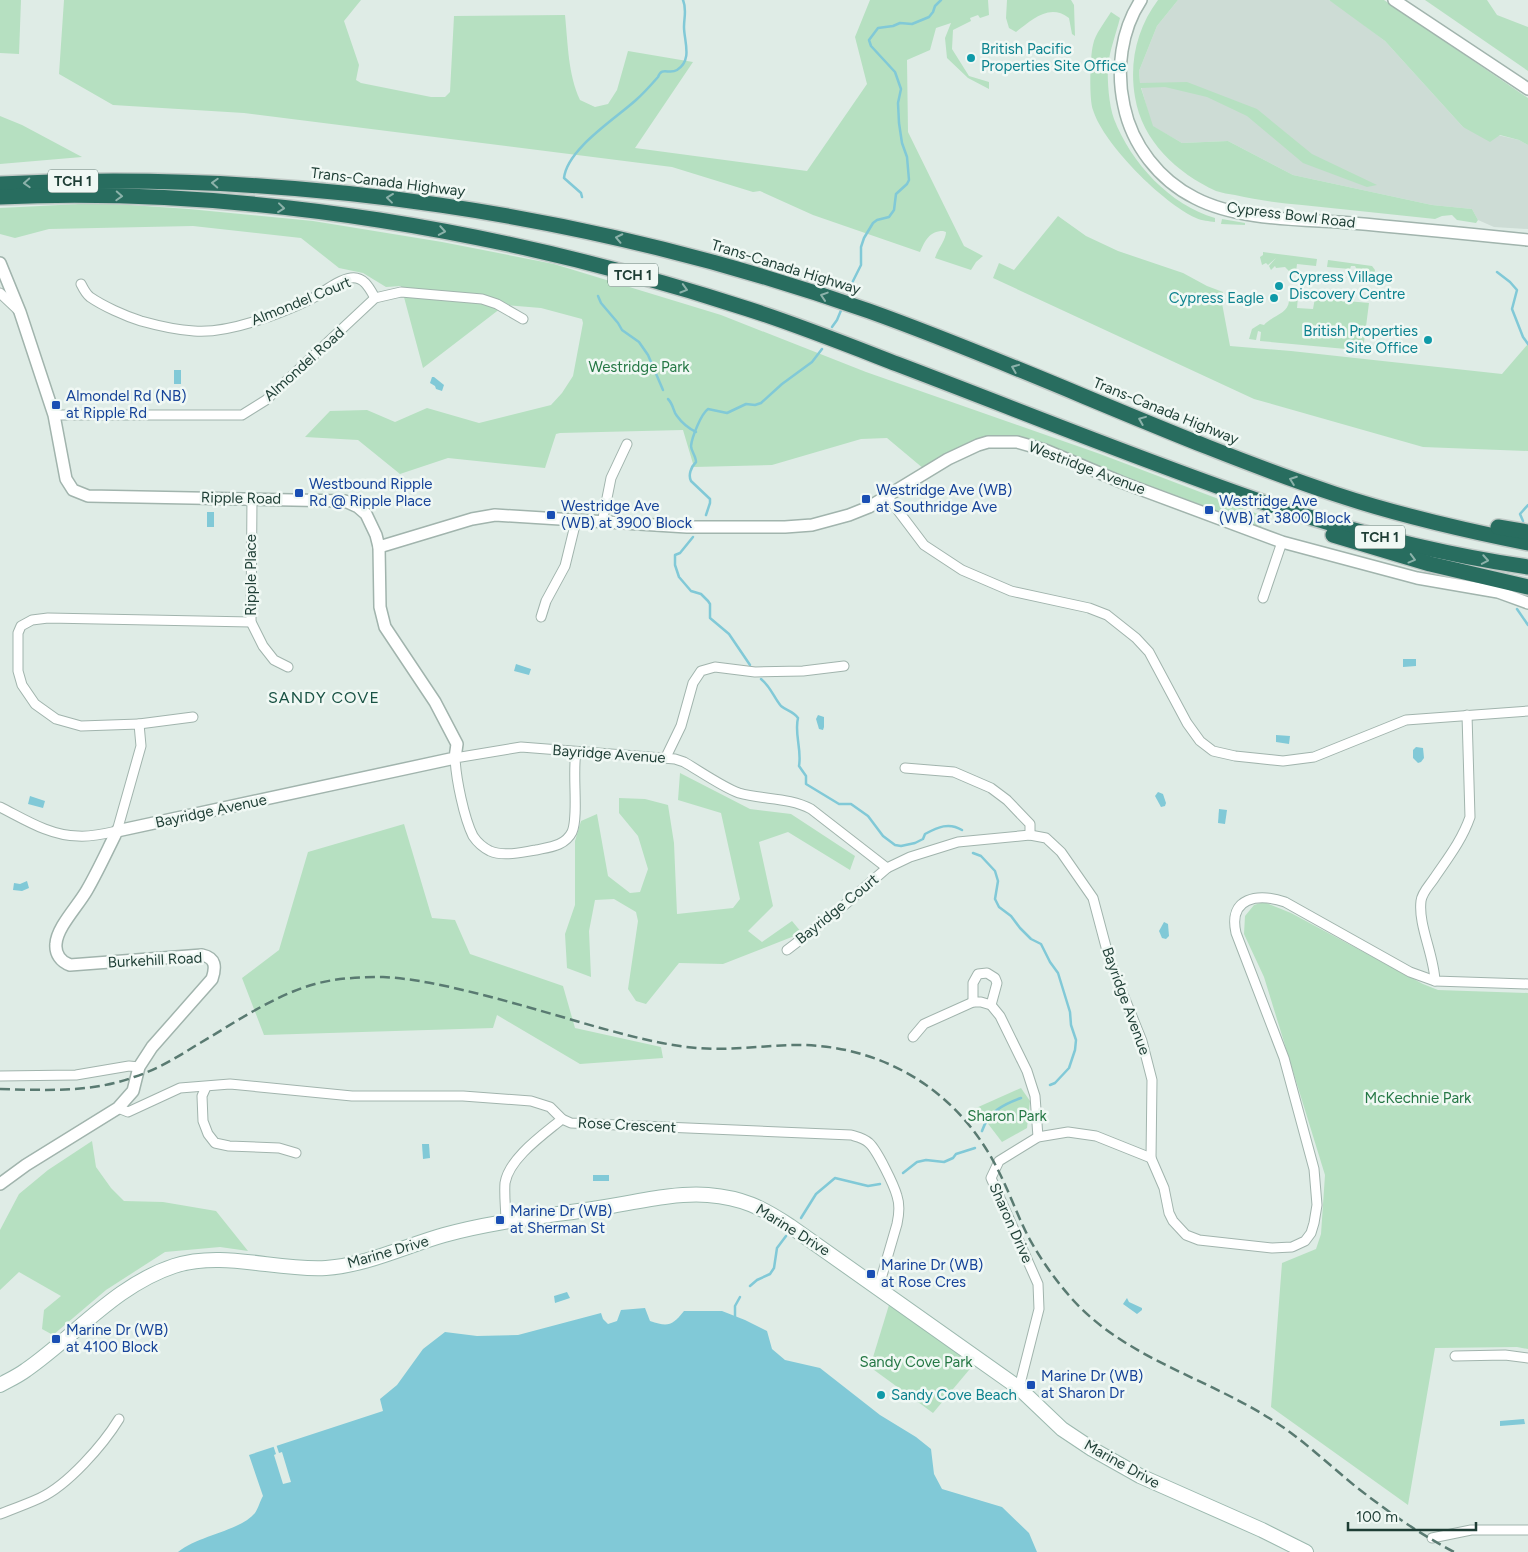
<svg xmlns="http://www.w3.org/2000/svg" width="1528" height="1552" viewBox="0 0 1528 1552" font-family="Figtree,sans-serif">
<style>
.built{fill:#cddcd5}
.green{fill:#b6e0c1}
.water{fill:#81c9d7}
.pier{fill:#dfece6}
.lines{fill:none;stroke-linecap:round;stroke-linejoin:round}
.stream{stroke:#81c9d7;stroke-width:2.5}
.minor-casing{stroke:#a1b4ad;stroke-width:11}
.tertiary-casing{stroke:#a1b4ad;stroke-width:14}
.secondary-casing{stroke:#9cb9af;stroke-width:16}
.motorway-casing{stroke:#c0c9c6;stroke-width:18}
.minor{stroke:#fff;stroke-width:9}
.tertiary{stroke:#fff;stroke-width:11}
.secondary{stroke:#fff;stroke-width:14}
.motorway{stroke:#286d5f;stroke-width:15}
.rail{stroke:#597a71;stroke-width:2.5;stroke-dasharray:10 5;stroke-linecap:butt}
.oneway{stroke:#8cb2aa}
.culture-dot{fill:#0f9aa8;stroke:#f0f8f4;stroke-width:2}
.transit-dot{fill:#1a4fb4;stroke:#f0f8f4;stroke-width:2}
.labels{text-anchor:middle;stroke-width:5;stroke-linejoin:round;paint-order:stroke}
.shield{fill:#f0f8f4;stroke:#5d766e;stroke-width:1}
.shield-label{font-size:14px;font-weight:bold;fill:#1e3e35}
.culture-label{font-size:15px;fill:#0d838f;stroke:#f0f8f4;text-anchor:start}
.street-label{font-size:15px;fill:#1e3e35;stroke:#f0f8f4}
.park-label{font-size:15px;fill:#257845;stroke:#f0f8f4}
.transit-label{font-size:15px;fill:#164399;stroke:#f0f8f4;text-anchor:start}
.neighbourhood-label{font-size:16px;letter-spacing:1px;fill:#195244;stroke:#f0f8f4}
</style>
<rect width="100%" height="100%" fill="#dfece6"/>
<path class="built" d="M1178 0H1329L1336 4 1385 41 1463 127 1519 140 1528 145V229L1494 227 1478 220 1472 209 1432 205 1293 175 1228 141 1182 143 1152 126 1140 83 1139 71 1157 26Z"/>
<g class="green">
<path d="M0 0H21L19 54 0 53Z"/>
<path d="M64 0H361L344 21 359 65 356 80 361 83 431 97H445L450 92 454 16 565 15C568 44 568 74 580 100L595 107 608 104 617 90 628 51 693 62 635 148 807 171 867 84 855 37 870 0H988L989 15 980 18 978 15 970 18 971 21 953 30 952 49 969 76 989 82V89L968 78 947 58 945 38 951 23 936 28 930 50 907 60 908 132 964 246 983 256 976 262 971 270 935 258C938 248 946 240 946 232L943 231C929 231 925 241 920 252L813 215 760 191 753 192 672 167 244 113 113 105 59 74Z"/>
<path d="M1007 0H1071L1074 5 1075 36 1072 34 1069 18C1049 3 1032 20 1016 32L1009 28 1006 18Z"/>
<path d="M1158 0H1178L1157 26 1139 71 1140 83 1187 82 1257 109 1312 154 1377 185 1367 187 1303 163 1247 116 1207 97 1165 87 1141 88 1153 126 1182 143 1228 141 1293 175 1432 205 1472 209 1478 220 1476 223 1457 220 1452 215 1442 216 1435 219C1391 214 1347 210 1302 205 1279 203 1257 200 1235 195 1229 194 1222 193 1216 191 1177 173 1142 141 1135 97 1129 62 1137 28 1158 0Z"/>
<path d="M1329 0H1384L1528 98V145L1519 140 1500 135 1490 142 1463 127 1385 41Z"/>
<path d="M1425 0H1487L1497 15 1528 27V71Z"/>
<path d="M1111 12 1120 18C1116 34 1110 49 1108 66 1107 80 1109 106 1114 119 1131 163 1170 205 1215 218V222C1209 221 1202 221 1196 218 1163 203 1104 145 1093 110 1089 100 1090 56 1093 45 1095 34 1105 22 1111 12Z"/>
<path d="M0 116 22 125 82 157 0 164Z"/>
<path d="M100 203 189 209 313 221 442 242 554 264 721 315 866 372 1100 454 1266 517 1261 527 1059 452 1003 439 924 469 887 438 861 439 772 465 694 467 683 430 560 433 556 434 545 468 448 458 400 474 358 440 305 437 330 411 367 410 395 422 427 408 479 423 551 405 562 393 573 376 583 323 582 319 541 308 505 305 423 368 401 286 386 287 363 273 339 268 301 238 193 226 49 229 15 238 0 234V208Z"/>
<path d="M1058 216 1086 236 1118 251 1183 273 1207 286 1223 292 1221 298 1230 346 1291 351 1502 374 1528 344V451L1423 447 1254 399 993 278 999 263 1014 270Z"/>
<path d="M1222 219 1245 223V225L1221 224Z"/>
<path d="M1263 252 1317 259 1316 266 1297 264 1296 272 1291 273 1285 267 1276 268 1275 266 1271 270 1269 266 1276 258 1268 265 1266 263 1262 265 1260 257 1263 255Z"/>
<path d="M1328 260 1372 266 1375 270 1374 274 1369 273V271L1357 270 1355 266H1351L1350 269 1327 267Z"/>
<path d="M1298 297 1297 308 1313 309 1315 298 1369 303 1363 350 1349 349 1350 341H1347L1346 349 1260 341 1261 332 1258 331 1256 340 1249 339 1252 329 1260 324 1264 325C1273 315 1288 314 1289 301Z"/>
<path d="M680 773 750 809 791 814 855 856 850 870 788 832 759 842 773 906 748 931 762 942 792 921 802 933 723 964 679 963 646 1004 636 1001 628 989 638 921 636 912 614 899 595 900 589 931 591 977 567 968 565 934 575 905V841L581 821 597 814 608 876 630 893 640 892 648 869 638 836 619 813V798L645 799 668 805 674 843 677 914 733 908 740 899 721 813 678 800Z"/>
<path d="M404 824 432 918 455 920 470 954 563 986 575 1028 661 1047 663 1058 580 1064 497 1015 493 1028 264 1035 242 978 279 950 308 852Z"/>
<path d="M1264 902 1291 913 1423 984 1438 990 1528 993V1349L1517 1347 1435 1348 1408 1505 1271 1407 1282 1263 1316 1249 1321 1234 1325 1175 1264 977 1244 934 1245 916 1254 905Z"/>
<path d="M1021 1088 1030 1101 1027 1128 1002 1142 976 1108Z"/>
<path d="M92 1141 96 1167 111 1188 124 1201 163 1202 216 1211 248 1251 220 1247 165 1252 106 1290 53 1335 42 1329 44 1310 61 1296 19 1272 0 1290V1230L19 1194 48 1170Z"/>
<path d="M889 1305 974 1364 933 1413 870 1367Z"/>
</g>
<g class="water">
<rect x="174" y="370" width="7" height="14"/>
<path d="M432 377H434L444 385 442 391 436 389 435 386 430 383Z"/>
<rect x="207" y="512" width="7" height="15"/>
<path d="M1403 659H1416V666L1403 667Z"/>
<path d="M516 664 531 669 529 675 514 671Z"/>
<path d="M818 715 824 717V727L823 730 819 729 816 719Z"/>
<path d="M1276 735 1290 736 1289 744 1276 742Z"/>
<path d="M1416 747 1423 748 1424 758 1421 762 1418 763 1413 758V750Z"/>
<path d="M1158 792 1163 794 1166 803 1165 806 1161 807 1155 796Z"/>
<path d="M30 796 45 801 43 808 28 804Z"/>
<path d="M1219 809 1227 810 1225 824 1218 823Z"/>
<path d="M27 881 29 888 22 891 13 890 14 883 20 884Z"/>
<path d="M1164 922 1168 924 1169 936 1166 939 1162 938 1159 931Z"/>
<path d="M422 1144H429L430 1158 423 1159Z"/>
<rect x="593" y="1175" width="16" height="6"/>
<path d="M567 1292 570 1298 555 1303 554 1296Z"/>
<path d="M1127 1298 1129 1302 1142 1308V1310L1137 1314 1123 1304Z"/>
<path d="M645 1308 650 1321C668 1327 672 1326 684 1311H722L745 1320 767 1331 772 1349 785 1360 820 1368 880 1415 916 1437 931 1449 934 1474 942 1489 1002 1507 1029 1533 1037 1552H178C199 1535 240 1531 255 1513 258 1509 260 1501 263 1496L249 1455 383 1411 380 1399 397 1385 423 1349 445 1332 477 1336 518 1335 601 1313 603 1319 608 1324 617 1321 621 1310Z"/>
<path d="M1524 1419 1525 1424 1500 1426V1421Z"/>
</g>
<path class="pier" d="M276 1444 279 1453 282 1452 291 1482 283 1484 274 1455 276 1454 273 1445Z"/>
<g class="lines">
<g class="stream">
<path d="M582 197 581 193 564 178C567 149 615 119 636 100 644 93 651 85 658 77 662 66 669 75 677 70 693 60 684 41 684 27 684 17 687 9 683 0"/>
<path d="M1497 272 1510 282 1517 290 1512 309 1523 337 1528 344"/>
<path d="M849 289 861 265V247L864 238 873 223 877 220 889 217 894 210 896 194 907 184 909 180 907 157 902 143 899 123 898 103 901 89 895 72 871 46 869 40 878 28 893 26 900 23 912 24 929 17 933 12 935 6 941 0"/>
<path d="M598 296 601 303 618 323 622 330 639 342 648 355 663 390"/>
<path d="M832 327 837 320 842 308"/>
<path d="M668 399C674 405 673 412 677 416 682 423 688 428 696 432"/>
<path d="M706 515 710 503V499L691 481C688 475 691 467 696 462 696 456 691 451 691 446 692 437 701 414 708 409L727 413 746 404 755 405 761 403 782 384 812 362 822 349"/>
<path d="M1523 521 1520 514 1528 505"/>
<path d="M693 537 680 553 675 555V565L679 577 691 591 701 594 708 601 710 604V618L729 634 750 665"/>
<path d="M1517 609 1528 625"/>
<path d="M761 679C771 687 774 698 781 706 787 711 793 711 798 718 794 734 802 749 799 766L806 776V784L839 804H851L868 816 883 836 895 845 901 846 915 843 923 839 925 834C938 827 949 822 962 830"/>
<path d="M973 853 981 856 995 871 998 881 995 899 999 907 1011 916 1020 928 1031 939 1041 944 1050 962 1058 973 1070 1012 1071 1025 1076 1040 1075 1050 1069 1068 1055 1083 1050 1085"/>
<path d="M982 1131C988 1112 1004 1104 1021 1098"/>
<path d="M903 1173 917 1162 926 1160 944 1162 953 1158 956 1154 975 1148"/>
<path d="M801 1218 816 1194 835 1178 868 1186 880 1184"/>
<path d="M750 1286 757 1280 770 1274 774 1268 777 1248 786 1236"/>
<path d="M735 1317V1306L740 1297"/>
</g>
<g class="minor-casing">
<g id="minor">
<path d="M81 284C83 288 86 294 90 297 103 306 125 316 141 321 159 326 176 330 194 331 228 334 280 314 311 299 323 293 337 280 351 278 364 276 370 289 375 298"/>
<path d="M0 293 18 310"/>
<path d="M54 415H242L266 400 375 298 401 292 482 299 497 304 523 319"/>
<path d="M887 496 924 545 962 570 1011 591 1089 608 1107 615 1136 638 1149 652 1187 723 1200 741 1213 751 1235 756 1283 761 1314 757 1406 720 1528 711"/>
<path d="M252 498 251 622 263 646 274 660 288 667"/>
<path d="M602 523 611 478 627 444"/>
<path d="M1263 598 1282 542"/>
<path d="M541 617 546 601 565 566 576 521"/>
<path d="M139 724 193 717"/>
<path d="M576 752C572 773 579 816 572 832 565 846 550 847 536 850 522 852 504 857 490 851 484 848 477 842 473 836 464 818 456 779 455 758L521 747 675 759 684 762C698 770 724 788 739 793 763 800 789 797 811 809L887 868 910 857 958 842 1030 835 1046 838 1061 852 1093 898 1110 962 1142 1041 1152 1080 1151 1158 1164 1188 1169 1213 1173 1221 1186 1235 1199 1240 1272 1248 1292 1247 1305 1241 1311 1233 1314 1223 1317 1205 1314 1169 1284 1058 1236 933C1228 897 1258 893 1285 902L1410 972 1435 981 1528 984"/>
<path d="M666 757 681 726 693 683 701 671 715 667 755 672 803 671 844 666"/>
<path d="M905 768 954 772 991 788 1007 800 1030 824V835"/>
<path d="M0 807C24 819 50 836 78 836 91 837 104 834 117 831L141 746 139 724 81 726 56 719 35 704 22 685 18 671V633L21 626 32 620 48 618 251 622"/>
<path d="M787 950 834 914 887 868"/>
<path d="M1435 981C1434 955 1418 925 1421 901 1422 892 1430 885 1435 877 1448 858 1462 840 1470 817L1467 715"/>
<path d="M973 1002V983L978 974 987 973 995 978 997 983 991 1005"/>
<path d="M913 1037 924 1024 973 1002H981L991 1005 1000 1016 1027 1071 1035 1096 1038 1137"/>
<path d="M0 1076 76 1075 129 1066 139 1067"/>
<path d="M206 1087 202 1096 203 1121 208 1134 215 1143 229 1146 279 1148 296 1153"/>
<path d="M118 1108 128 1112 180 1088 230 1084 352 1096H463L531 1101 550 1107 562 1119 571 1123 851 1135C858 1137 864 1138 869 1143 877 1150 894 1185 897 1196 900 1205 899 1215 897 1224L881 1279 877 1286"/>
<path d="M506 1223C506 1210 504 1196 505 1183 509 1158 544 1134 562 1119"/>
<path d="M1455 1356 1505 1355 1528 1358"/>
<path d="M1019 1388 1039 1309 1038 1284 991 1178 999 1161 1038 1137 1068 1132 1096 1136 1151 1158"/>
<path d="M0 1514C13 1509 27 1504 40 1498 68 1485 103 1445 119 1419"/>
<path d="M1432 1538 1471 1530H1528"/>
</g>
</g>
<g class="tertiary-casing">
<g id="tertiary">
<path d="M1141 0C1121 30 1116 70 1124 106 1132 145 1159 180 1195 198 1239 221 1302 219 1351 223 1410 228 1469 234 1528 240"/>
<path d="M1394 0 1528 89"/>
<path d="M0 263 20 312 54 415 66 479 73 490 88 496 345 501 358 507 366 514 376 535 379 547 380 607 385 627 435 702 457 744 455 758 117 831C107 851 98 871 87 890 78 906 57 927 56 944 55 954 61 962 70 965L202 955C216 958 216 967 212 979L152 1047 139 1067 133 1091 118 1108 26 1165 0 1184"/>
<path d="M379 547 472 519 495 515 687 527H785L812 525 849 515 869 507 948 459 978 445 988 442H1017L1045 450 1121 482 1282 542 1417 578 1498 592 1528 603"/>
</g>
</g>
<g class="secondary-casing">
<path id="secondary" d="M0 1385C9 1380 18 1376 26 1370 75 1336 116 1285 174 1266 223 1250 276 1271 326 1268 367 1265 405 1246 444 1235 494 1221 548 1216 599 1208 632 1203 675 1192 708 1195 743 1198 761 1207 790 1226L1019 1388 1062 1429 1092 1449 1140 1476 1262 1530 1306 1552"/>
</g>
<g class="motorway-casing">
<g id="motorway">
<path d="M0 184C294 169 591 213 869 311 1026 367 1177 441 1335 494 1398 515 1463 530 1528 543"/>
<path d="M0 197C249 186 512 232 748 309 798 325 848 345 897 364 1021 411 1143 461 1268 504 1353 532 1439 554 1528 567"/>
<path d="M1498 527 1528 532"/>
<path d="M1333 535 1430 564 1528 587"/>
</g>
</g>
<use href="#minor" class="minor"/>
<use href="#tertiary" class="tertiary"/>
<use href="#secondary" class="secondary"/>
<use href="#motorway" class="motorway"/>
<path class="rail" d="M0 1089C45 1090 91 1093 134 1077 156 1070 176 1058 195 1046 233 1024 272 996 315 984 337 978 360 977 383 977 405 978 427 982 450 987 499 998 548 1013 597 1027 630 1036 663 1045 697 1048 731 1051 765 1045 799 1045 844 1045 889 1059 926 1085 957 1107 980 1135 997 1168 1009 1191 1017 1215 1029 1238 1041 1260 1056 1281 1073 1300 1126 1358 1204 1377 1269 1418 1300 1437 1327 1463 1355 1486 1387 1511 1418 1533 1454 1552"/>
</g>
<defs><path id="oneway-chevron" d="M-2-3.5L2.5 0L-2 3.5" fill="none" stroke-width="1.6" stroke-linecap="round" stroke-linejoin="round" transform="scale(1.25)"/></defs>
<g class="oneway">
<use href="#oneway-chevron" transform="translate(27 183) rotate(177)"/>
<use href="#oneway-chevron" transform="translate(215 183) rotate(-177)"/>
<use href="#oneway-chevron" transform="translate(119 196) rotate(3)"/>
<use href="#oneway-chevron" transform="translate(390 198) rotate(-173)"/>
<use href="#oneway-chevron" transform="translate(281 208) rotate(6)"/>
<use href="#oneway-chevron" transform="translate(442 231) rotate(10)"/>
<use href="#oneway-chevron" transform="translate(619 238) rotate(-168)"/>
<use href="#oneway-chevron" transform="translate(684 289) rotate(16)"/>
<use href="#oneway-chevron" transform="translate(824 296) rotate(-162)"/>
<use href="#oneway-chevron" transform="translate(1015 368) rotate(-158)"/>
<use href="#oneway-chevron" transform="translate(1142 420) rotate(-158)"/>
<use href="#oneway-chevron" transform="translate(1293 480) rotate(-160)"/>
<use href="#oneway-chevron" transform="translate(1412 559) rotate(15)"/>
<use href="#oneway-chevron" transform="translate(1485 560) rotate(10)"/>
</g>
<g class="culture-dot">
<circle cx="971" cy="58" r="5"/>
<circle cx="1279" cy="286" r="5"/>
<circle cx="1274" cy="298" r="5"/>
<circle cx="1428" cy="340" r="5"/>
<circle cx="881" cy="1395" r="5"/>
</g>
<g class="transit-dot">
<rect x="51" y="400" width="10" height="10" rx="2.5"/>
<rect x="294" y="488" width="10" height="10" rx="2.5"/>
<rect x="861" y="494" width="10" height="10" rx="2.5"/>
<rect x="1204" y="505" width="10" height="10" rx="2.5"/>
<rect x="546" y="510" width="10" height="10" rx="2.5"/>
<rect x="495" y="1215" width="10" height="10" rx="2.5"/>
<rect x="866" y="1269" width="10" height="10" rx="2.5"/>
<rect x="51" y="1334" width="10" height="10" rx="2.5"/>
<rect x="1026" y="1380" width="10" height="10" rx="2.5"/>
</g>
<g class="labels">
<g class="shield">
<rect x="48" y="169.5" width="50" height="23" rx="4"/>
<rect x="608" y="263.5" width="50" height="23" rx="4"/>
<rect x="1355" y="525.5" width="50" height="23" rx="4"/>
</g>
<g class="shield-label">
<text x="73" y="186">TCH 1</text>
<text x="633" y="280">TCH 1</text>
<text x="1380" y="542">TCH 1</text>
</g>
<g class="culture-label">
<text x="981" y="54">British Pacific<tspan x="981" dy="17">Properties Site Office</tspan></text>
<text x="1289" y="282">Cypress Village<tspan x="1289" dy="17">Discovery Centre</tspan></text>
<text x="1264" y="303" text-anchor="end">Cypress Eagle</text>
<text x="1418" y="336" text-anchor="end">British Properties<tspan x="1418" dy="17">Site Office</tspan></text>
<text x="891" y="1400">Sandy Cove Beach</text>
</g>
<g class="street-label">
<text transform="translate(388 182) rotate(7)" y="5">Trans-Canada Highway</text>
<text transform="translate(1291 215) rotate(7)" y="5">Cypress Bowl Road</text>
<text transform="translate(786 267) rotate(17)" y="5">Trans-Canada Highway</text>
<text transform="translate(301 301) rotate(-22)" y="5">Almondel Court</text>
<text transform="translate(304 364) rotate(-42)" y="5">Almondel Road</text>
<text transform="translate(1166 411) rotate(22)" y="5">Trans-Canada Highway</text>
<text transform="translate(1087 468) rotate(21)" y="5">Westridge Avenue</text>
<text transform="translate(241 498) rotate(1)" y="5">Ripple Road</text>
<text transform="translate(251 575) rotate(-90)" y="5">Ripple Place</text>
<text transform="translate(609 754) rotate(4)" y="5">Bayridge Avenue</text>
<text transform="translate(211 811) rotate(-12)" y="5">Bayridge Avenue</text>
<text transform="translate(837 909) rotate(-39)" y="5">Bayridge Court</text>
<text transform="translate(155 960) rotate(-3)" y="5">Burkehill Road</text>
<text transform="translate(1126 1001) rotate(70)" y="5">Bayridge Avenue</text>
<text transform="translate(627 1125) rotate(3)" y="5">Rose Crescent</text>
<text transform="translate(1011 1223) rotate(66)" y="5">Sharon Drive</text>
<text transform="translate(793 1230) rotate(32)" y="5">Marine Drive</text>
<text transform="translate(388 1252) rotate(-16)" y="5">Marine Drive</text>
<text transform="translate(1122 1464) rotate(29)" y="5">Marine Drive</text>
</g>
<g class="park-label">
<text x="639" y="372">Westridge Park</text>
<text x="1418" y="1103">McKechnie Park</text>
<text x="1007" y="1121">Sharon Park</text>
<text x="916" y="1367">Sandy Cove Park</text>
</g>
<g class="transit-label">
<text x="66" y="401">Almondel Rd (NB)<tspan x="66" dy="17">at Ripple Rd</tspan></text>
<text x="309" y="489">Westbound Ripple<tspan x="309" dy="17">Rd @ Ripple Place</tspan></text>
<text x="876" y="495">Westridge Ave (WB)<tspan x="876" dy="17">at Southridge Ave</tspan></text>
<text x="1219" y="506">Westridge Ave<tspan x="1219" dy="17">(WB) at 3800 Block</tspan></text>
<text x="561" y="511">Westridge Ave<tspan x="561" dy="17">(WB) at 3900 Block</tspan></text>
<text x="510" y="1216">Marine Dr (WB)<tspan x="510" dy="17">at Sherman St</tspan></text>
<text x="881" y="1270">Marine Dr (WB)<tspan x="881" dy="17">at Rose Cres</tspan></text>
<text x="66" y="1335">Marine Dr (WB)<tspan x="66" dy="17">at 4100 Block</tspan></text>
<text x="1041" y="1381">Marine Dr (WB)<tspan x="1041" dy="17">at Sharon Dr</tspan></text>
</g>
<g class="neighbourhood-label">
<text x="324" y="703">SANDY COVE</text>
</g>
</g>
<path d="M1348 1522v8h128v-8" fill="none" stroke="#1e3e35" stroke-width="2.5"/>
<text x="1356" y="1522" font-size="15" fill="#1e3e35" stroke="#f0f8f4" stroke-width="4" paint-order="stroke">100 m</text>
</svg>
